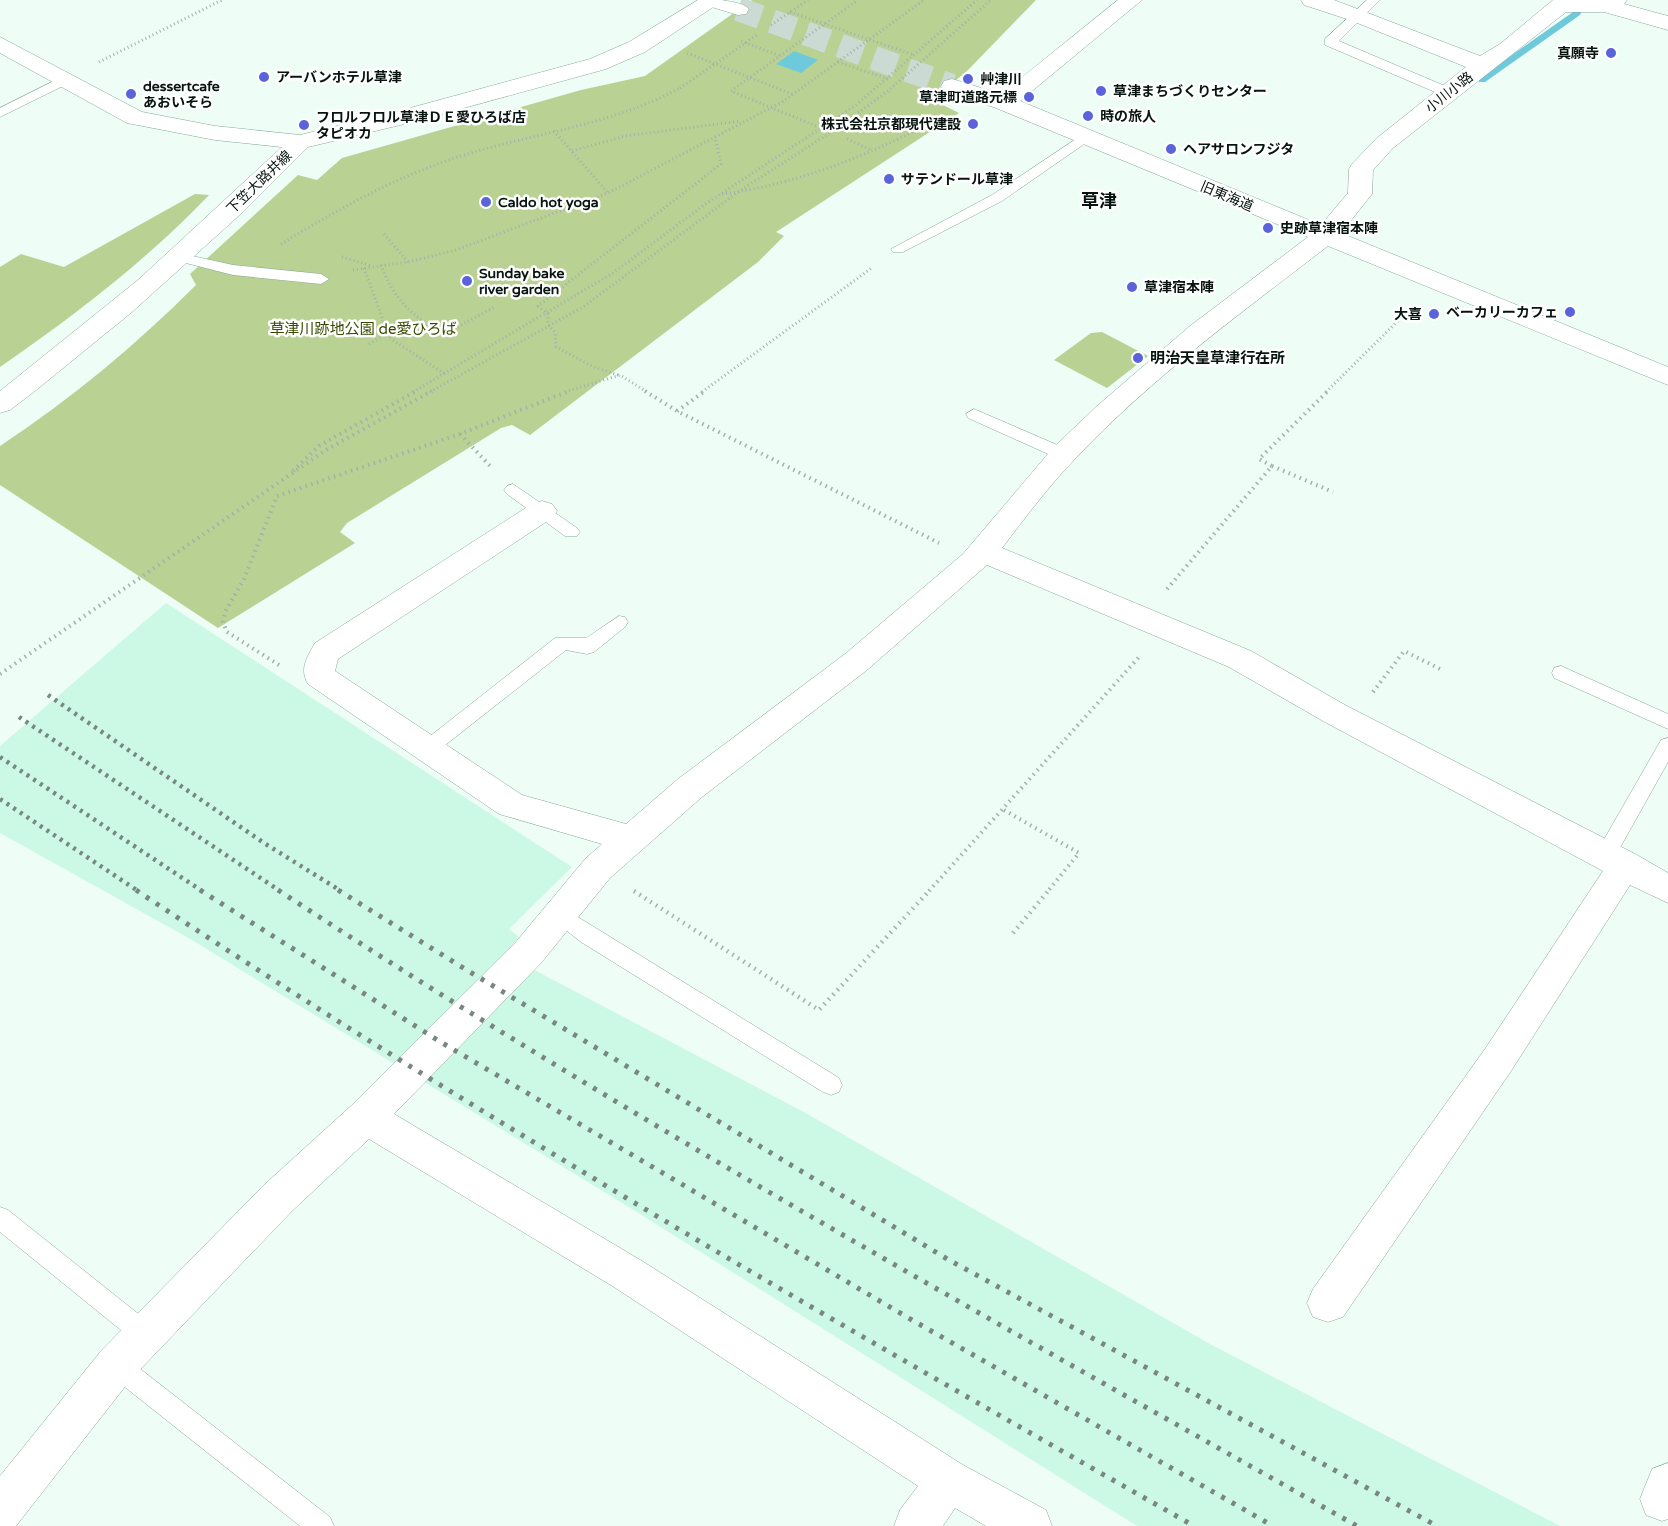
<svg xmlns="http://www.w3.org/2000/svg" width="1668" height="1526" viewBox="0 0 1668 1526" font-family="'Varela Round','Noto Sans JP',sans-serif">
<style>
.built{fill:#ccf8e6}
.green{fill:#b9d193}
.water{fill:#6ecadb}
.lines{fill:none;stroke-linecap:round;stroke-linejoin:round}
.stream{fill:#6ecadb;fill-rule:evenodd}
.street-tunnel{stroke:#ccdad4;stroke-width:24;stroke-dasharray:24 12;stroke-linecap:butt}
.lane-casing{stroke:#86a89a;stroke-width:1}
.street-casing{stroke:#86a89a;stroke-width:1}
.secondary-casing{stroke:#86a89a;stroke-width:1}
.path-far2{stroke:#a3b1ab;stroke-width:3;stroke-dasharray:1 3;stroke-linecap:butt}
.path-far1{stroke:#a3b1ab;stroke-width:4;stroke-dasharray:1.5 4.5;stroke-linecap:butt}
.path{stroke:#a3b1ab;stroke-width:4.5;stroke-dasharray:1.5 5;stroke-linecap:butt}
.lane{fill:#fff;fill-rule:evenodd}
.street{fill:#fff;fill-rule:evenodd}
.secondary{fill:#fff;fill-rule:evenodd}
.rail-far1{stroke:#798781;stroke-width:4.5;stroke-dasharray:3 5;stroke-linecap:butt}
.rail{stroke:#798781;stroke-width:5;stroke-dasharray:4 8;stroke-linecap:butt}
.path-bridge{stroke:#a3b1ab;stroke-width:3;stroke-dasharray:1 3;stroke-linecap:butt}
.poi-dot{fill:#5b63db;stroke:#fff;stroke-width:2}
.labels{text-anchor:middle;stroke-width:5;stroke-linejoin:round;paint-order:stroke}
.far-poi-label{font-size:14px;font-weight:bold;fill:#07140f;stroke:#fff;text-anchor:start}
.far-street-label{font-size:14px;fill:#07140f;stroke:#fff}
.park-label{font-size:15px;fill:#374b00;stroke:#fff}
.poi-label{font-size:15px;font-weight:bold;fill:#07140f;stroke:#fff;text-anchor:start}
.far-district-label{font-size:18px;font-weight:bold;fill:#07140f;stroke:#fff}
</style>
<rect width="100%" height="100%" fill="#effdf7"/>
<path class="built" d="M166 603 572 867 509 929 519 937 504 954 802 1111 1210 1344 1560 1526H1137L632 1209 192 940 0 833V746Z"/>
<g class="green">
<path d="M752 0H1036L967 71 938 95 935 101 959 113 776 232 784 236 758 262 530 435 512 425 501 428 347 523 340 532 355 543 218 628 0 485V446C71 399 136 345 196 285L190 274 298 175 317 180 342 158 581 90 645 76Z"/>
<path d="M195 194 209 195C147 260 74 316 0 367V267L21 254 64 267Z"/>
<path d="M1102 332 1148 356 1107 388 1054 360 1091 333Z"/>
</g>
<path class="water" d="M794 51 818 60 801 73 776 64Z"/>
<g class="lines">
<path class="stream" d="M1579 0H1587L1580 15 1485 82H1479V78L1573 12Z"/>
<path class="street-tunnel" d="M738 9 952 86"/>
<g class="lane-casing">
<g id="lane">
<path d="M1367 0H1380L1339 41 1452 89V95H1442L1325 45V39Z"/>
<path d="M66 75 73 79 71 82 0 117V108Z"/>
<path d="M1085 133 1090 134V140L1002 201 903 252H893L891 249 992 195Z"/>
<path d="M179 253 233 265 321 274 329 279 321 284 233 275 174 260 172 257Z"/>
<path d="M974 409 1069 450 1071 454 1063 459 1057 458 968 418 966 414Z"/>
<path d="M513 484 577 528 580 532 577 536H565L507 494 504 490 507 486Z"/>
<path d="M619 616 625 617 628 622 625 627 594 652 587 654 566 650 434 754 427 756 420 754 417 749 420 744 555 638H586Z"/>
<path d="M1561 666 1668 714V729L1554 678 1552 673 1554 668Z"/>
<path d="M1668 738V762L1612 862 1605 864 1598 862 1595 856 1598 850 1661 740Z"/>
<path d="M560 906 839 1078 842 1085 839 1092 831 1095 823 1092 581 942 553 920 550 914 553 908Z"/>
<path d="M0 1207 8 1210 156 1328 159 1336 156 1344 147 1348 138 1344 0 1232Z"/>
<path d="M116 1353 125 1357 330 1517 334 1526H300L107 1373 104 1365 107 1357Z"/>
</g>
</g>
<g class="street-casing">
<g id="street">
<path d="M702 0C717 0 740 0 749 9L746 14 738 15 705 5Z"/>
<path d="M1118 0H1142L1020 101 1321 225 1348 193 1349 169 1352 164 1377 138 1466 67 1350 20 1304 5 1301 0H1334L1480 56 1500 44 1553 0H1627L1624 4 1668 16V30L1604 12H1566L1393 148 1373 170 1372 194 1341 233 1668 367V385L1328 246C1241 313 1150 379 1074 460 1048 487 1025 518 1002 548L1251 651 1345 705 1637 855 1668 873V903L1630 885 1511 1071 1343 1317 1328 1322 1313 1317 1307 1303 1313 1289 1485 1049 1603 871 1323 721 1229 667 987 565 867 670 702 797 610 878 541 963 394 1114 642 1261 963 1465 1046 1510 1052 1526H986L955 1508 943 1526H894L900 1510 918 1486 614 1287 369 1139 292 1211 131 1379 16 1526H0V1476L101 1351 264 1185 352 1105 515 943 586 858 602 844 499 814 308 684C299 669 307 657 315 643L532 504 542 501 552 504 557 511 552 518 338 659 335 671 522 795 626 824 678 779 845 654 963 554 1053 448 1097 406 1190 326 1308 237 996 108 944 91 941 86 944 81 952 79 1001 94Z"/>
<path d="M1668 1463V1519L1662 1521 1646 1515 1640 1499 1652 1469Z"/>
</g>
</g>
<g class="secondary-casing">
<path id="secondary" d="M698 0H724L645 52 606 69 413 122 308 147 243 212 132 312 35 391 10 410 0 413V391L138 280 282 147 215 140 127 123 0 53V37L142 112 215 126 300 135 399 111 590 59 629 42Z"/>
</g>
<g class="path-far2">
<path d="M790 12 914 55"/>
<path d="M771 25 808 0"/>
<path d="M741 41 780 56"/>
<path d="M687 53 792 94"/>
<path d="M99 62 222 0"/>
<path d="M838 62 888 79"/>
<path d="M816 126 731 91 858 0"/>
<path d="M554 131 608 193"/>
<path d="M847 139 871 150"/>
<path d="M572 151 625 136 741 121"/>
<path d="M722 194C800 184 871 154 940 118"/>
<path d="M384 234 408 262"/>
<path d="M281 244C337 210 395 177 458 157 532 133 610 126 680 88"/>
<path d="M342 257 372 266"/>
<path d="M381 265C393 299 413 316 443 335L496 306"/>
<path d="M364 268 383 320 385 335 445 374"/>
<path d="M353 270 408 262 456 250 608 193 782 102 924 0"/>
<path d="M369 344 385 335"/>
<path d="M618 375 594 367 556 347 555 332 548 325V314L538 306 721 164 715 137"/>
<path d="M413 392 613 273 704 205 856 105 977 0"/>
<path d="M430 392 583 307 738 192 836 129 888 91 991 0"/>
<path d="M565 392 620 375 647 392"/>
<path d="M702 392 873 267"/>
<path d="M1326 392 1412 307"/>
</g>
<g class="path-far1">
<path d="M645 391 677 411 939 543"/>
<path d="M677 411 705 391"/>
<path d="M460 434 492 468"/>
<path d="M1272 466 1333 492"/>
<path d="M293 471 319 446 416 391"/>
<path d="M1167 589 1272 466 1259 459 1328 391"/>
<path d="M279 665 227 632 223 622 225 612 244 579 277 496 460 434 569 391"/>
<path d="M0 674 326 450 432 391"/>
<path d="M1373 692 1404 651 1440 669"/>
<path d="M1004 810 1079 853 1048 891"/>
<path d="M929 891 1140 656"/>
</g>
<g class="path">
<path d="M634 891 819 1010 930 890"/>
<path d="M1013 933 1049 890"/>
</g>
<use href="#lane" class="lane"/>
<use href="#street" class="street"/>
<use href="#secondary" class="secondary"/>
<g class="rail-far1">
<path d="M48 695 264 843 341 891"/>
<path d="M19 717 280 891"/>
<path d="M0 757 202 891"/>
<path d="M0 799 138 891"/>
</g>
<g class="rail">
<path d="M136 890C478 1118 836 1323 1194 1526"/>
<path d="M200 890 439 1041 912 1320 1273 1526"/>
<path d="M278 890C627 1119 993 1321 1357 1526"/>
<path d="M338 890 465 969 949 1260 1437 1526"/>
</g>
<path class="path-bridge" d="M680 88 757 35"/>
</g>
<g class="poi-dot">
<circle cx="1611" cy="53" r="6"/>
<circle cx="264" cy="77" r="6"/>
<circle cx="968" cy="79" r="6"/>
<circle cx="1101" cy="91" r="6"/>
<circle cx="131" cy="94" r="6"/>
<circle cx="1029" cy="97" r="6"/>
<circle cx="1088" cy="116" r="6"/>
<circle cx="973" cy="124" r="6"/>
<circle cx="304" cy="125" r="6"/>
<circle cx="1171" cy="149" r="6"/>
<circle cx="889" cy="179" r="6"/>
<circle cx="486" cy="202" r="6"/>
<circle cx="1268" cy="228" r="6"/>
<circle cx="467" cy="281" r="6"/>
<circle cx="1132" cy="287" r="6"/>
<circle cx="1570" cy="312" r="6"/>
<circle cx="1434" cy="314" r="6"/>
<circle cx="1138" cy="358" r="6"/>
</g>
<g class="labels">
<g class="far-poi-label">
<text x="1599" y="58" text-anchor="end">真願寺</text>
<text x="276" y="82">アーバンホテル草津</text>
<text x="980" y="84">艸津川</text>
<text x="143" y="91">dessertcafe<tspan x="143" dy="16">あおいそら</tspan></text>
<text x="1113" y="96">草津まちづくりセンター</text>
<text x="1017" y="102" text-anchor="end">草津町道路元標</text>
<text x="1100" y="121">時の旅人</text>
<text x="316" y="122">フロルフロル草津ＤＥ愛ひろば店<tspan x="316" dy="16">タピオカ</tspan></text>
<text x="961" y="129" text-anchor="end">株式会社京都現代建設</text>
<text x="1183" y="154">ヘアサロンフジタ</text>
<text x="901" y="184">サテンドール草津</text>
<text x="498" y="207">Caldo hot yoga</text>
<text x="1280" y="233">史跡草津宿本陣</text>
<text x="479" y="278">Sunday bake<tspan x="479" dy="16">river garden</tspan></text>
<text x="1144" y="292">草津宿本陣</text>
<text x="1558" y="317" text-anchor="end">ベーカリーカフェ</text>
<text x="1422" y="319" text-anchor="end">大喜</text>
</g>
<g class="far-street-label">
<text transform="translate(1449 92) rotate(-38)" y="5">小川小路</text>
<text transform="translate(259 182) rotate(-44)" y="5">下笠大路井線</text>
<text transform="translate(1227 196) rotate(23)" y="5">旧東海道</text>
</g>
<g class="park-label">
<text x="363" y="334">草津川跡地公園 de愛ひろば</text>
</g>
<g class="poi-label">
<text x="1150" y="363">明治天皇草津行在所</text>
</g>
<g class="far-district-label">
<text x="1099" y="207">草津</text>
</g>
</g>
</svg>
